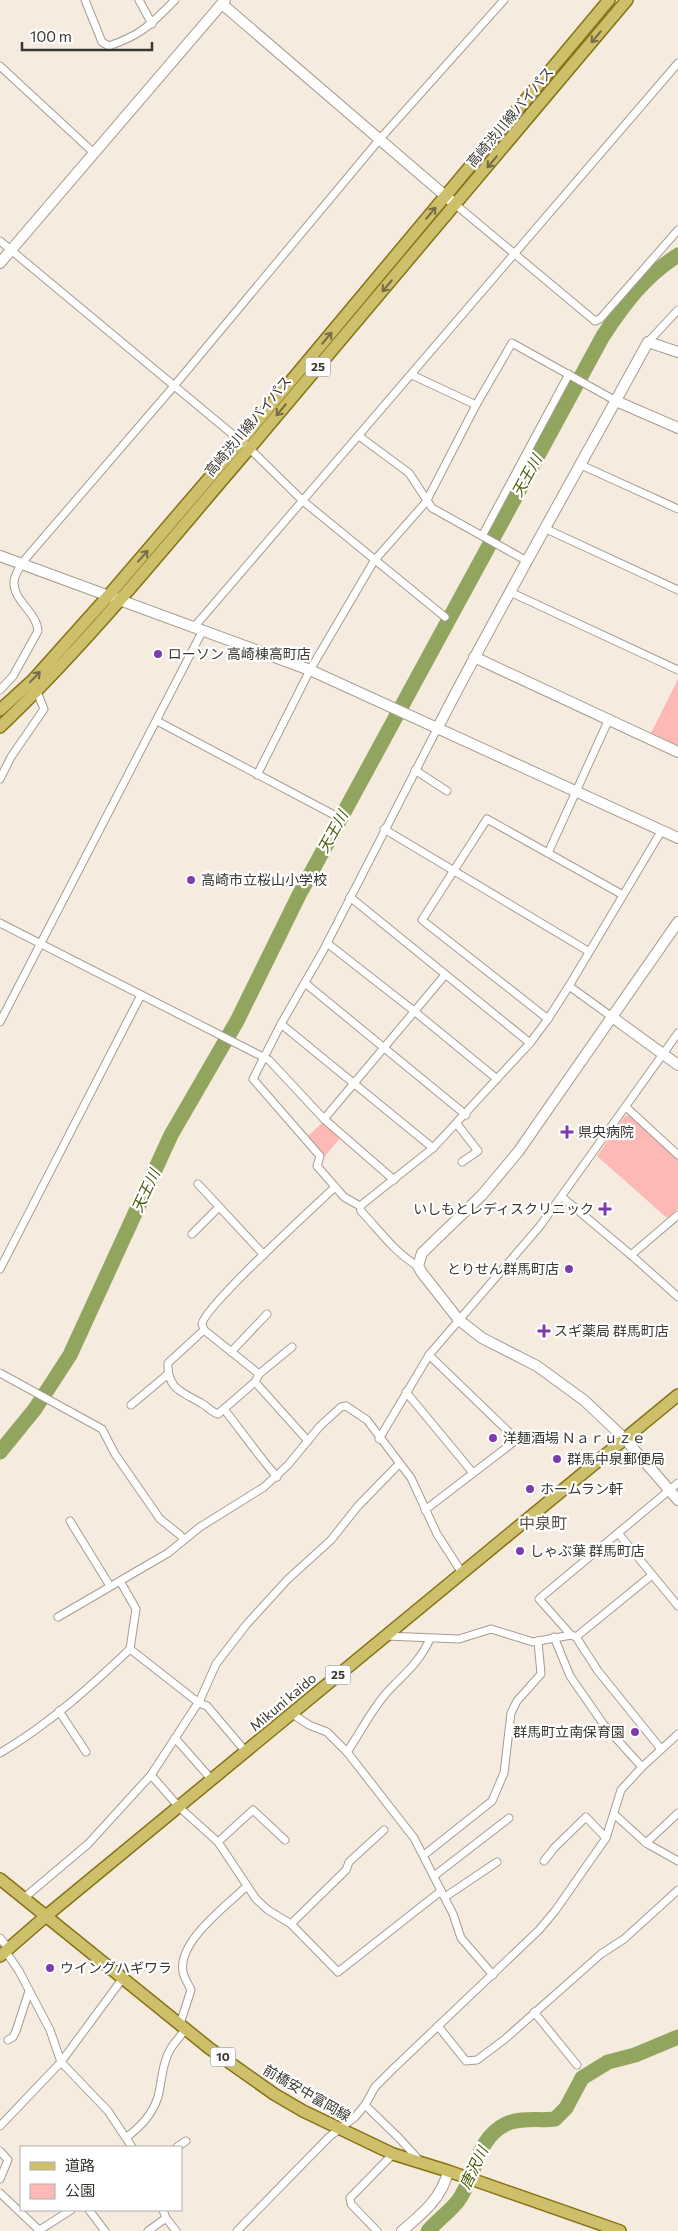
<svg xmlns="http://www.w3.org/2000/svg" width="678" height="2231" viewBox="0 0 678 2231" font-family="Commissioner,'Noto Sans JP',sans-serif">
<style>
.green{fill:#feb9b6}
.lines{fill:none;stroke-linecap:round;stroke-linejoin:round}
.river{stroke:#91a55e;stroke-width:15}
.street-casing{stroke:#a69c91;stroke-width:9}
.secondary-casing{stroke:#a69c91;stroke-width:12}
.primary-casing{stroke:#857315;stroke-width:14}
.street{stroke:#fff;stroke-width:7}
.secondary{stroke:#fff;stroke-width:10}
.primary{stroke:#cebf6a;stroke-width:11}
.oneway{stroke:#756d48}
.poi-dot{fill:#7c3baf;stroke:#fff;stroke-width:2}
.labels{text-anchor:middle;stroke-width:4.5;stroke-linejoin:round;paint-order:stroke}
.shield{fill:#fff;stroke:#75726f;stroke-width:1}
.shield-label{font-size:12px;font-weight:bold;fill:#3a3631}
.street-label{font-size:14px;fill:#3a3631;stroke:#fff}
.poi-label{font-size:14px;fill:#3a3631;stroke:#fff;text-anchor:start}
.water-label{font-size:15px;font-style:italic;fill:#485905;stroke:#fff}
.quarter-label{font-size:16px;fill:#595046;stroke:#fff}
</style>
<rect width="100%" height="100%" fill="#f6ebdf"/>
<g class="green">
<path d="M678 679V746L651 733Z"/>
<path d="M630 1115 678 1159V1209L667 1218 597 1156 625 1116Z"/>
<path d="M323 1122 341 1137 324 1157 308 1136Z"/>
</g>
<g class="lines">
<g class="river">
<path d="M0 1452 35 1409 70 1355 171 1135 237 1021 299 895 603 336C625 303 644 277 678 255"/>
<path d="M428 2231C437 2221 449 2212 458 2201 476 2177 475 2139 506 2124 521 2117 539 2121 555 2119L566 2108 582 2078 608 2062 635 2055 678 2037"/>
</g>
<g class="street-casing">
<g id="street">
<path d="M85 0 102 42 109 46C143 34 150 25 175 0"/>
<path d="M139 0 152 24"/>
<path d="M0 66 94 153"/>
<path d="M456 205 595 321 600 319 678 230"/>
<path d="M0 241 249 448 303 501 445 617"/>
<path d="M648 342 678 310"/>
<path d="M412 375 476 405"/>
<path d="M359 436 409 473 432 508 527 561"/>
<path d="M581 465 678 509"/>
<path d="M544 528 678 590"/>
<path d="M482 536 569 374"/>
<path d="M510 592 678 670"/>
<path d="M195 626 678 63"/>
<path d="M0 690 13 676 38 631C37 612 13 601 14 582 14 576 19 569 21 564L174 386 379 140 504 0"/>
<path d="M157 721 338 817"/>
<path d="M415 770 447 791"/>
<path d="M257 775 310 670 374 561 426 502 476 405 512 343 616 401"/>
<path d="M0 779 11 757 44 709 37 692"/>
<path d="M384 829 588 951"/>
<path d="M548 853 609 719"/>
<path d="M350 897 530 1043"/>
<path d="M0 923 269 1060 324 1119 394 1180"/>
<path d="M327 943 414 1011 497 1079"/>
<path d="M305 983 466 1115"/>
<path d="M569 986 612 1017"/>
<path d="M548 1019 422 920 487 819 623 895"/>
<path d="M0 1022 203 630"/>
<path d="M281 1024 433 1148"/>
<path d="M626 1107 678 1155"/>
<path d="M324 1119 445 975"/>
<path d="M457 1124 478 1151 462 1162"/>
<path d="M198 1184 264 1255"/>
<path d="M562 1197 631 1255 678 1297"/>
<path d="M360 1206 344 1197 317 1166 320 1156 253 1079 281 1024 323 951 438 727"/>
<path d="M192 1234 219 1207"/>
<path d="M631 1255 678 1215"/>
<path d="M418 1266C395 1253 379 1230 361 1211L360 1206 433 1148 530 1043 548 1019 569 986 662 830"/>
<path d="M0 1269 141 995"/>
<path d="M204 1330 168 1363C167 1389 182 1392 201 1403 207 1406 211 1412 218 1414L255 1382"/>
<path d="M231 1352 267 1314"/>
<path d="M0 1373 102 1429 115 1454 160 1519 180 1535 183 1539"/>
<path d="M259 1374 292 1347"/>
<path d="M406 1392 473 1473"/>
<path d="M131 1405 168 1374"/>
<path d="M224 1409C242 1432 258 1455 277 1477"/>
<path d="M379 1439 429 1355 540 1226 678 1033"/>
<path d="M308 1441 255 1382 259 1374 204 1330 202 1324C204 1307 315 1206 335 1187"/>
<path d="M425 1510 515 1441 516 1439 429 1355"/>
<path d="M70 1521 110 1586"/>
<path d="M618 1533 678 1606"/>
<path d="M58 1617 168 1553 200 1527 264 1487 288 1465 320 1426 341 1407 346 1406 367 1420 411 1478 437 1534 462 1573"/>
<path d="M571 1635 539 1599 678 1483"/>
<path d="M386 1636 459 1639 491 1629 533 1642 571 1635 576 1637 652 1575"/>
<path d="M554 1637 570 1676 604 1725 642 1767"/>
<path d="M576 1637 598 1671 661 1749"/>
<path d="M130 1649 199 1703 207 1706 246 1752"/>
<path d="M59 1711 86 1752"/>
<path d="M291 1713 309 1725 327 1732 347 1752 414 1838 453 1914 461 1938 493 1975"/>
<path d="M175 1738 212 1780"/>
<path d="M347 1752C362 1730 375 1703 394 1685 410 1669 420 1660 430 1639"/>
<path d="M0 1753C48 1725 90 1687 130 1649L136 1609 120 1581"/>
<path d="M151 1775 179 1807 218 1842 256 1899 268 1910 291 1924 338 1972 441 1891"/>
<path d="M614 1814 646 1843 678 1861"/>
<path d="M218 1842 253 1810 285 1840"/>
<path d="M646 1843 678 1813"/>
<path d="M424 1855 492 1801 504 1773 511 1713 517 1701 541 1674 538 1641"/>
<path d="M544 1861 555 1847 586 1817 606 1838"/>
<path d="M434 1876 509 1818"/>
<path d="M445 1897 497 1862"/>
<path d="M24 1898 88 1844 151 1775 200 1700 216 1664 246 1625 287 1580 331 1540 358 1506 399 1464"/>
<path d="M291 1924 346 1870 349 1862 384 1830"/>
<path d="M0 1938 9 1949"/>
<path d="M6 1952 19 1971 50 2030 61 2062 108 2111 132 2147"/>
<path d="M534 2012 577 2065"/>
<path d="M180 2024 191 1990C189 1985 184 1978 183 1972 177 1942 227 1905 247 1886"/>
<path d="M438 2026 466 2061 477 2060 505 2039 601 1954 624 1939 678 1890"/>
<path d="M8 2040 13 2037 16 2031 29 1991"/>
<path d="M365 2105 400 2139 419 2160"/>
<path d="M0 2126 61 2062 123 1978"/>
<path d="M127 2137C141 2126 152 2115 158 2097 162 2081 162 2063 171 2048 176 2041 181 2035 186 2029"/>
<path d="M177 2147 186 2141"/>
<path d="M0 2151 8 2160 0 2179"/>
<path d="M0 2193 39 2230"/>
<path d="M89 2210 105 2231"/>
<path d="M163 2210 166 2218 176 2231"/>
<path d="M38 2231 71 2210"/>
<path d="M148 2231 166 2218"/>
<path d="M237 2231 329 2137 355 2117 365 2105 375 2087 393 2069 539 1930 555 1911 606 1838 621 1790 642 1767 678 1734"/>
<path d="M377 2231 351 2204 350 2198 393 2154"/>
</g>
</g>
<g class="secondary-casing">
<g id="secondary">
<path d="M222 4 456 205"/>
<path d="M0 263 225 0"/>
<path d="M616 401 678 428"/>
<path d="M0 556 310 670 678 838"/>
<path d="M474 657 678 752"/>
<path d="M438 727C505 597 578 470 648 342L678 352"/>
<path d="M678 922 518 1152 482 1195 422 1253 418 1266 422 1273 459 1320 482 1338 537 1366 585 1401 625 1439 678 1500"/>
<path d="M612 1017 678 1065"/>
<path d="M402 2231C421 2215 443 2197 448 2171"/>
</g>
</g>
<g class="primary-casing">
<g id="primary">
<path d="M0 710 33 680 109 595 240 442 609 0"/>
<path d="M0 727C92 639 171 539 254 443 379 296 503 148 627 0"/>
<path d="M0 1879 209 2048 274 2094 303 2111 393 2154 448 2171 620 2231"/>
<path d="M0 1956 46 1916 678 1395"/>
</g>
</g>
<use href="#street" class="street"/>
<use href="#secondary" class="secondary"/>
<use href="#primary" class="primary"/>
</g>
<defs><path id="oneway-shaft" d="M-6 0H5M1.5-3L5.5 0L1.5 3" fill="none" stroke-width="1.6" stroke-linecap="round" stroke-linejoin="round" transform="scale(1.25)"/></defs>
<g class="oneway">
<use href="#oneway-shaft" transform="translate(596 37) rotate(130)"/>
<use href="#oneway-shaft" transform="translate(492 162) rotate(130)"/>
<use href="#oneway-shaft" transform="translate(431 213) rotate(-50)"/>
<use href="#oneway-shaft" transform="translate(387 286) rotate(130)"/>
<use href="#oneway-shaft" transform="translate(327 338) rotate(-50)"/>
<use href="#oneway-shaft" transform="translate(281 410) rotate(130)"/>
<use href="#oneway-shaft" transform="translate(143 556) rotate(-49)"/>
<use href="#oneway-shaft" transform="translate(35 677) rotate(-46)"/>
</g>
<g class="poi-dot">
<circle cx="158" cy="654" r="5"/>
<circle cx="191" cy="880" r="5"/>
<path d="M564.5 1124.5h5v5h5v5h-5v5h-5v-5h-5v-5h5z"/>
<path d="M602.5 1201.5h5v5h5v5h-5v5h-5v-5h-5v-5h5z"/>
<circle cx="569" cy="1269" r="5"/>
<path d="M541.5 1323.5h5v5h5v5h-5v5h-5v-5h-5v-5h5z"/>
<circle cx="493" cy="1438" r="5"/>
<circle cx="557" cy="1459" r="5"/>
<circle cx="530" cy="1489" r="5"/>
<circle cx="520" cy="1551" r="5"/>
<circle cx="635" cy="1732" r="5"/>
<circle cx="50" cy="1968" r="5"/>
</g>
<g class="labels">
<g class="shield">
<rect x="305.5" y="357.5" width="25" height="19" rx="4"/>
<rect x="325.5" y="1665.5" width="25" height="19" rx="4"/>
<rect x="210.5" y="2047.5" width="25" height="19" rx="4"/>
</g>
<g class="shield-label">
<text x="318" y="371">25</text>
<text x="338" y="1679">25</text>
<text x="223" y="2061">10</text>
</g>
<g class="street-label">
<text transform="translate(510 117) rotate(-50)" y="5">高崎渋川線バイパス</text>
<text transform="translate(248 426) rotate(-50)" y="5">高崎渋川線バイパス</text>
<text transform="translate(283 1702) rotate(-40)" y="5">Mikuni kaido</text>
<text transform="translate(307 2093) rotate(30)" y="5">前橋安中富岡線</text>
</g>
<g class="poi-label">
<text x="168" y="659">ローソン 高崎棟高町店</text>
<text x="201" y="885">高崎市立桜山小学校</text>
<text x="578" y="1137">県央病院</text>
<text x="594" y="1214" text-anchor="end">いしもとレディスクリニック</text>
<text x="559" y="1274" text-anchor="end">とりせん群馬町店</text>
<text x="554" y="1336">スギ薬局 群馬町店</text>
<text x="503" y="1443">洋麺酒場 Ｎａｒｕｚｅ</text>
<text x="567" y="1464">群馬中泉郵便局</text>
<text x="540" y="1494">ホームラン軒</text>
<text x="530" y="1556">しゃぶ葉 群馬町店</text>
<text x="625" y="1737" text-anchor="end">群馬町立南保育園</text>
<text x="60" y="1973">ウイングハギワラ</text>
</g>
<g class="water-label">
<text transform="translate(527 476) rotate(-61)" y="5">天王川</text>
<text transform="translate(333 832) rotate(-61)" y="5">天王川</text>
<text transform="translate(146 1191) rotate(-65)" y="5">天王川</text>
<text transform="translate(474 2168) rotate(-64)" y="5">唐沢川</text>
</g>
<g class="quarter-label">
<text x="543" y="1529">中泉町</text>
</g>
</g>
<rect x="20" y="2146" width="162" height="65" fill="#ffffff" stroke="#b0afad"/>
<rect x="30" y="2162" width="25" height="8" fill="#cebf6a" stroke="#b0afad"/>
<text x="65" y="2171" font-size="15" fill="#3a3631">道路</text>
<rect x="30" y="2184" width="25" height="15" fill="#feb9b6" stroke="#b0afad"/>
<text x="65" y="2196" font-size="15" fill="#3a3631">公園</text>
<path d="M22 42v8h130v-8" fill="none" stroke="#3a3631" stroke-width="2.5"/>
<text x="30" y="42" font-size="15" fill="#3a3631" stroke="#ffffff" stroke-width="4" paint-order="stroke">100 m</text>
</svg>
